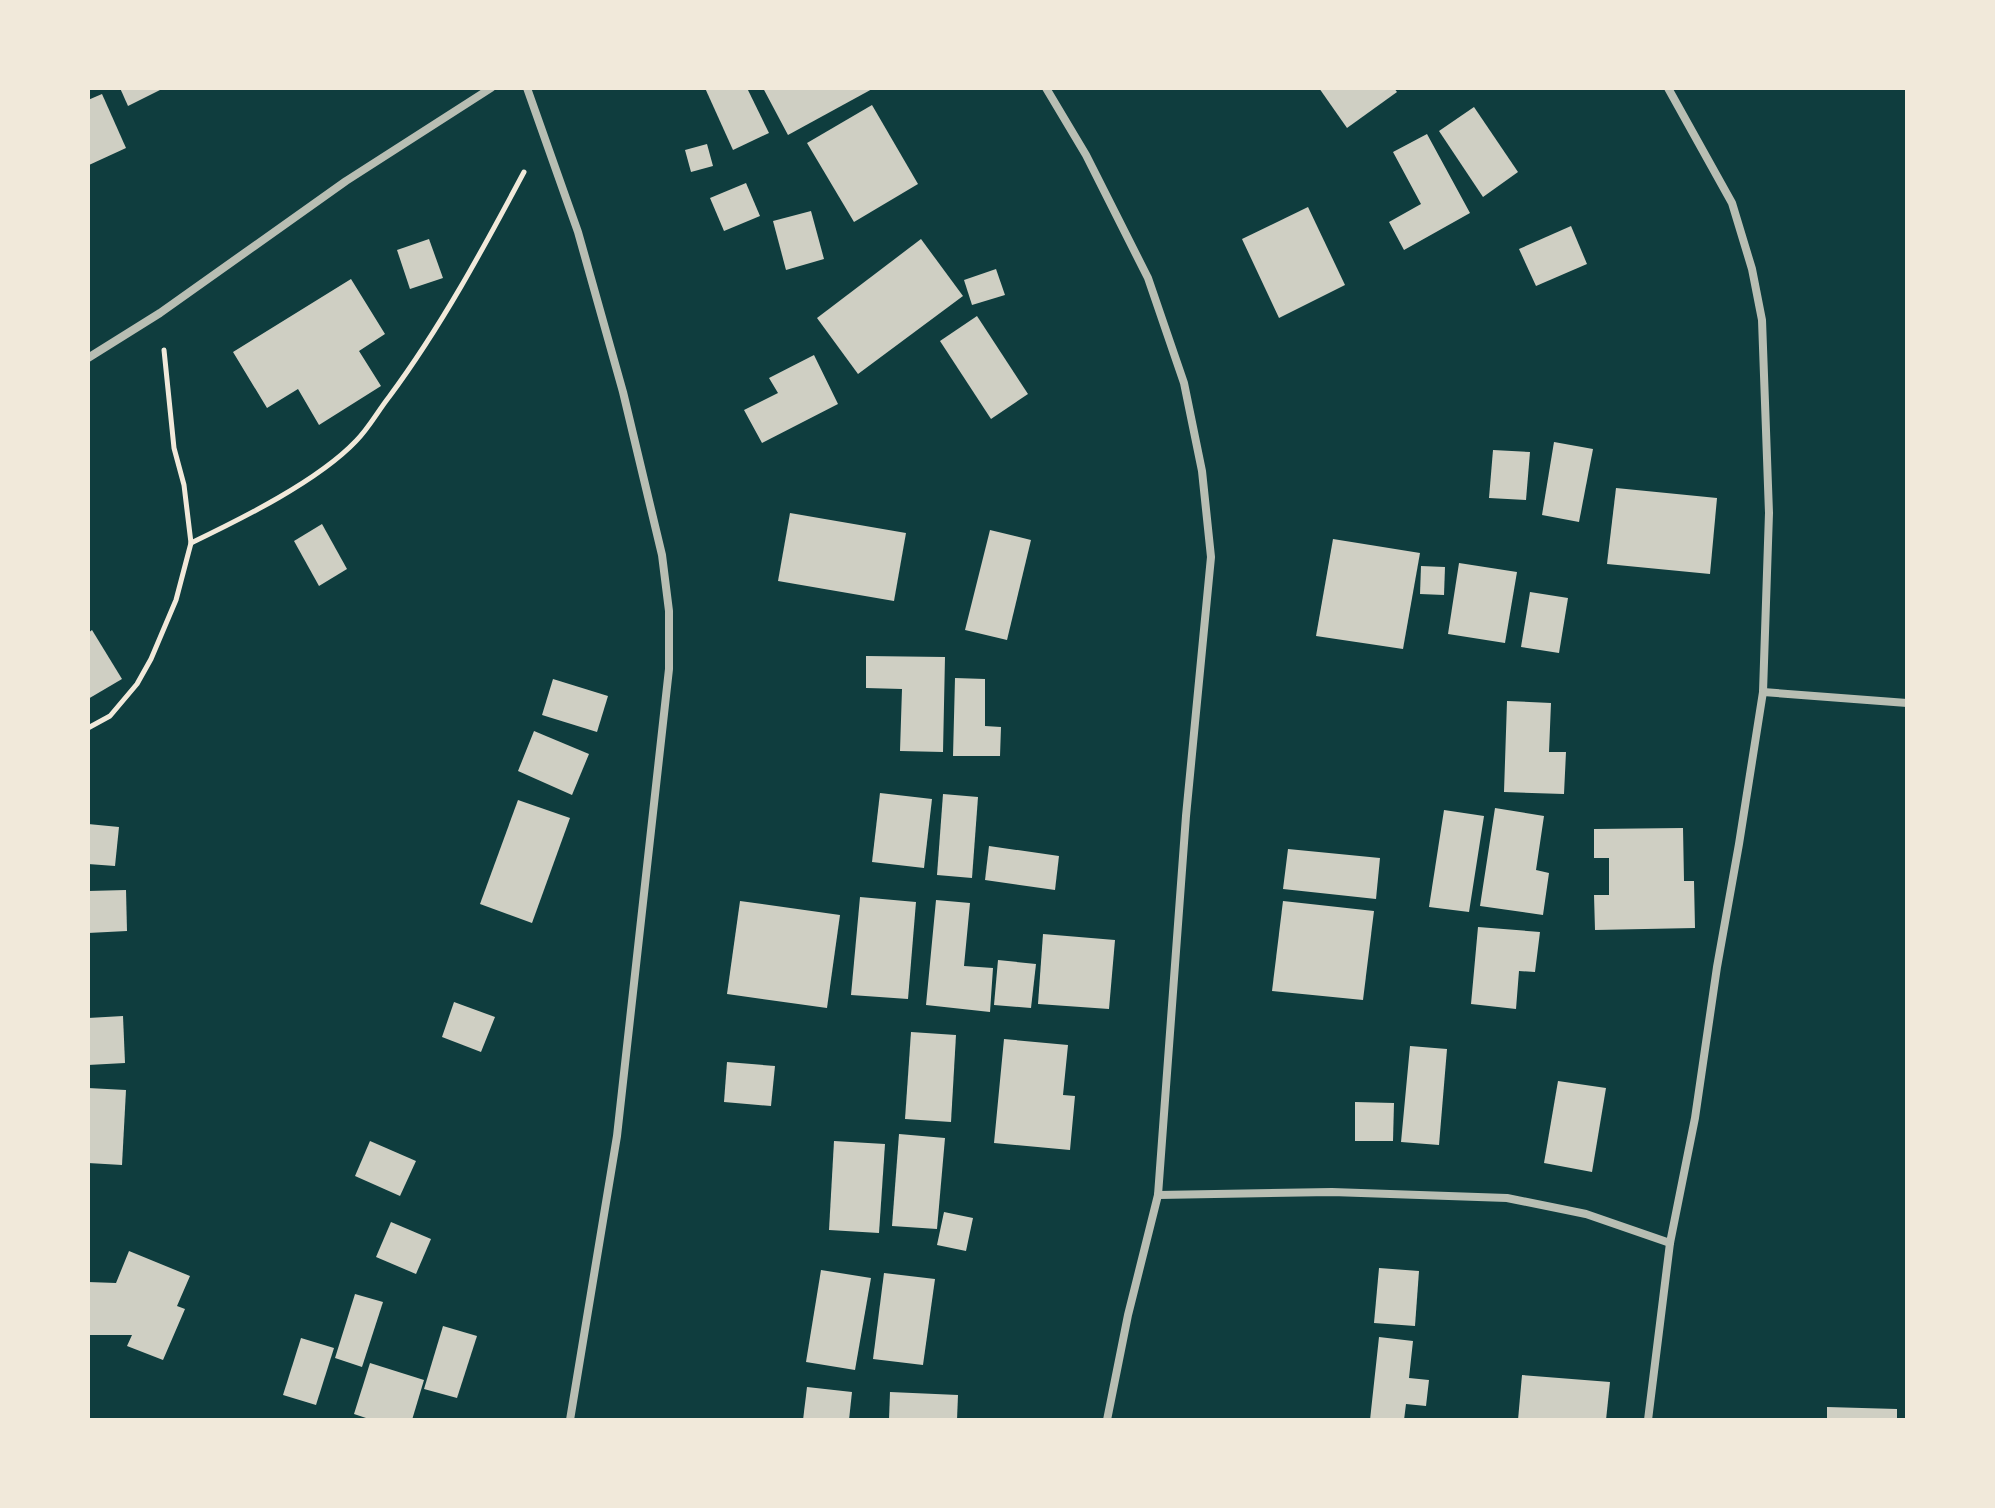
<svg xmlns="http://www.w3.org/2000/svg" width="1995" height="1508" viewBox="0 0 1995 1508" font-family="'Titillium Web',sans-serif">
<style>
.building{fill:#cfcfc3}
.lines{fill:none;stroke-linecap:round;stroke-linejoin:round}
.path{stroke:#f1e9da;stroke-width:5}
.minor{stroke:#b8beb3;stroke-width:8}
</style>
<rect width="100%" height="100%" fill="#0f3d3e"/>
<g class="building">
<path d="M120 88H164L128 106Z"/>
<path d="M705 88H747L769 133 733 150Z"/>
<path d="M763 88H874L788 135Z"/>
<path d="M1319 88H1394L1397 92 1347 128Z"/>
<path d="M102 94 126 148 89 165 88 100Z"/>
<path d="M872 105 918 184 854 222 807 143Z"/>
<path d="M1474 107 1518 172 1483 197 1439 131Z"/>
<path d="M1427 134 1470 213 1404 250 1389 222 1421 204 1393 152Z"/>
<path d="M707 144 713 166 691 172 685 150Z"/>
<path d="M746 183 760 216 724 231 710 198Z"/>
<path d="M1308 207 1345 285 1279 318 1242 239Z"/>
<path d="M811 211 824 259 786 270 773 221Z"/>
<path d="M1571 226 1587 264 1536 286 1519 249Z"/>
<path d="M429 239 443 278 410 289 397 250Z"/>
<path d="M921 239 963 296 858 374 817 318Z"/>
<path d="M996 269 1005 295 972 305 964 280Z"/>
<path d="M351 279 385 334 359 351 381 386 319 425 298 389 267 408 233 352Z"/>
<path d="M977 316 1028 394 991 419 940 341Z"/>
<path d="M814 355 838 404 762 443 744 410 778 393 769 378Z"/>
<path d="M1554 442 1593 449 1579 522 1542 515Z"/>
<path d="M1493 450 1530 452 1526 500 1489 498Z"/>
<path d="M1616 488 1717 498 1710 574 1607 564Z"/>
<path d="M790 513 906 533 894 601 778 581Z"/>
<path d="M322 524 347 569 319 586 294 541Z"/>
<path d="M990 530 1031 540 1007 640 965 630Z"/>
<path d="M1333 539 1420 553 1403 649 1316 636Z"/>
<path d="M1459 563 1517 572 1505 643 1448 634Z"/>
<path d="M1421 566 1445 567 1444 595 1420 594Z"/>
<path d="M1530 592 1568 598 1559 653 1521 647Z"/>
<path d="M92 630 122 679 88 699V633Z"/>
<path d="M866 656 945 657 943 752 900 751 902 689 866 688Z"/>
<path d="M955 678 985 679V726L1001 727 1000 756H953Z"/>
<path d="M553 679 608 696 597 732 542 715Z"/>
<path d="M1507 701 1551 703 1549 752H1566L1564 794 1504 792Z"/>
<path d="M534 731 589 754 572 795 518 771Z"/>
<path d="M880 793 932 799 924 868 872 862Z"/>
<path d="M943 794 978 797 972 878 937 875Z"/>
<path d="M518 800 570 818 532 923 480 904Z"/>
<path d="M1495 808 1544 816 1536 870 1549 873 1543 915 1480 906Z"/>
<path d="M1444 810 1484 816 1469 912 1429 907Z"/>
<path d="M88 824 119 827 115 866 88 864Z"/>
<path d="M1683 828 1684 881H1694L1695 928 1595 930 1594 895H1609V858H1594V829Z"/>
<path d="M989 846 1059 856 1055 890 985 880Z"/>
<path d="M1288 849 1380 858 1376 899 1283 889Z"/>
<path d="M126 890 127 931 88 933V891Z"/>
<path d="M860 897 916 902 908 999 851 995Z"/>
<path d="M936 900 970 903 964 966 993 968 990 1012 926 1005Z"/>
<path d="M740 901 840 915 827 1008 727 994Z"/>
<path d="M1283 901 1374 911 1363 1000 1272 991Z"/>
<path d="M1478 927 1540 932 1535 972 1519 971 1516 1009 1471 1004Z"/>
<path d="M1043 934 1115 940 1109 1009 1038 1004Z"/>
<path d="M998 960 1036 964 1031 1008 994 1005Z"/>
<path d="M454 1002 495 1017 481 1052 442 1037Z"/>
<path d="M123 1016 125 1063 88 1065V1018Z"/>
<path d="M911 1032 956 1035 951 1122 905 1119Z"/>
<path d="M1004 1039 1068 1045 1063 1095 1075 1096 1070 1150 994 1143Z"/>
<path d="M1410 1046 1447 1049 1439 1145 1401 1142Z"/>
<path d="M727 1062 775 1066 771 1106 724 1102Z"/>
<path d="M1558 1081 1606 1088 1592 1172 1544 1163Z"/>
<path d="M88 1088 126 1090 122 1165 88 1163Z"/>
<path d="M1355 1102 1394 1103 1393 1141H1355Z"/>
<path d="M899 1134 945 1138 937 1229 892 1226Z"/>
<path d="M370 1141 416 1161 400 1196 355 1176Z"/>
<path d="M834 1141 885 1144 879 1233 829 1230Z"/>
<path d="M944 1212 973 1218 966 1251 937 1245Z"/>
<path d="M391 1222 431 1239 416 1274 376 1257Z"/>
<path d="M129 1251 190 1276 177 1306 185 1309 163 1360 127 1346 132 1335H88V1282L116 1283Z"/>
<path d="M1379 1268 1419 1271 1415 1326 1374 1323Z"/>
<path d="M821 1270 871 1278 855 1370 806 1362Z"/>
<path d="M884 1273 935 1279 923 1365 873 1359Z"/>
<path d="M355 1294 383 1302 362 1367 335 1358Z"/>
<path d="M443 1326 477 1336 457 1398 424 1389Z"/>
<path d="M1379 1337 1413 1341 1409 1378 1429 1380 1426 1406 1406 1404 1404 1420H1370Z"/>
<path d="M301 1338 334 1348 316 1405 283 1395Z"/>
<path d="M370 1363 424 1380 412 1420H372L354 1414Z"/>
<path d="M1522 1375 1610 1382 1606 1420H1518Z"/>
<path d="M807 1387 852 1392 849 1420H803Z"/>
<path d="M890 1392 958 1395 957 1420H889Z"/>
<path d="M1827 1407 1897 1409V1420H1827Z"/>
</g>
<g class="lines">
<g class="path">
<path d="M191 543C241 519 318 481 356 441 369 428 378 411 389 397 441 327 483 249 524 172"/>
<path d="M88 728 110 716 137 684 151 659 176 600 191 543 184 485 174 448 164 350"/>
</g>
<g class="minor">
<path d="M527 88 578 232 623 392 662 555 669 611V669L617 1136 570 1420"/>
<path d="M1046 88 1086 155 1148 278 1184 383 1202 471 1211 557 1186 816 1158 1195 1128 1315 1107 1420"/>
<path d="M88 358 160 313 346 181 491 88"/>
<path d="M1763 692 1907 703"/>
<path d="M1158 1195 1332 1192 1507 1198 1586 1214 1670 1243"/>
<path d="M1648 1420 1670 1243 1695 1118 1717 967 1739 844 1763 692 1769 513 1762 320 1752 269 1732 203 1668 88"/>
</g>
</g>
<rect width="1995" height="1508" fill="none" stroke="#f1e9da" stroke-width="180"/>
</svg>
